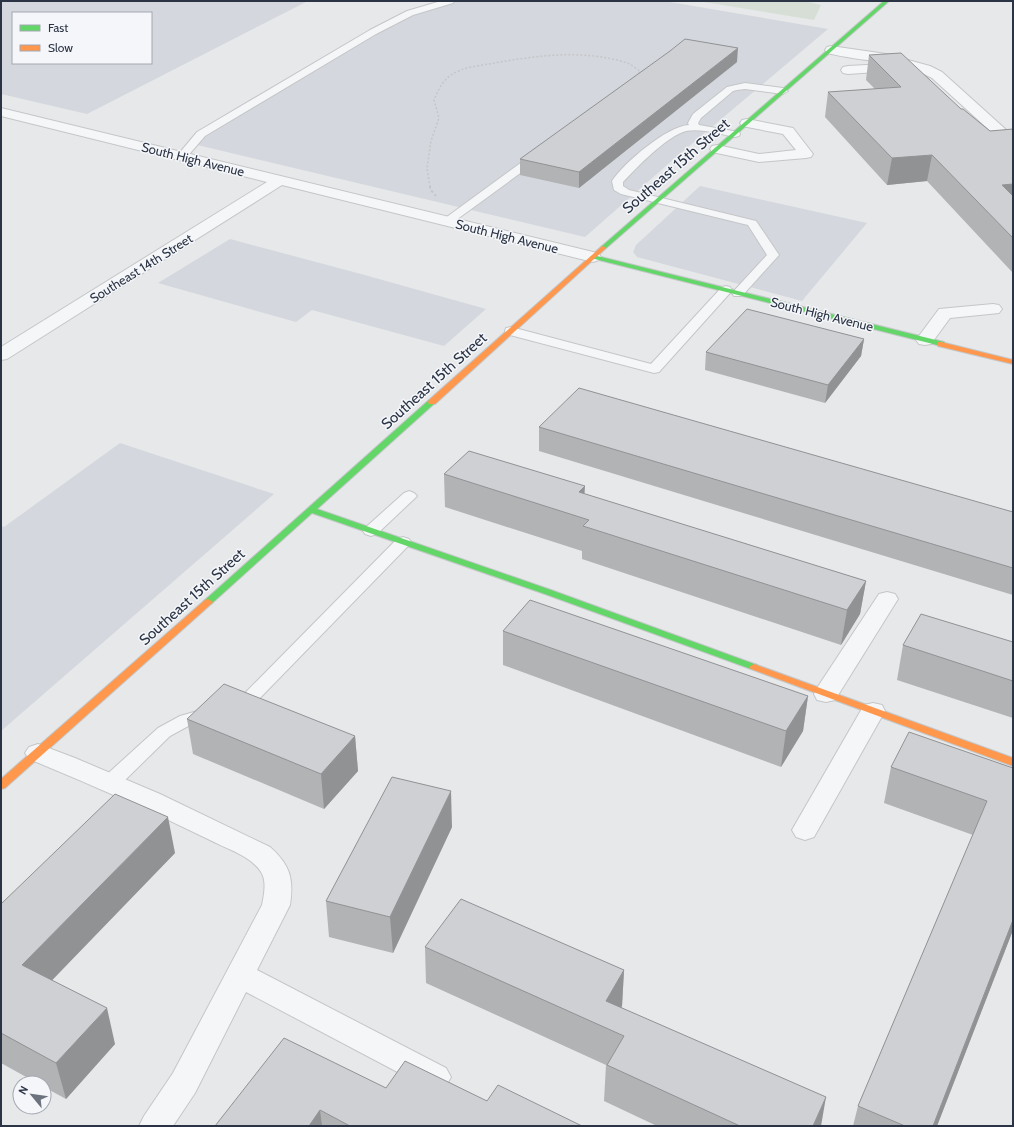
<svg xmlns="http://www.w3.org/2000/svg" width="1014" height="1127" viewBox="0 0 1014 1127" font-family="Cabin,sans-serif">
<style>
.built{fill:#d4d7dd;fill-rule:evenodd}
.green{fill:#d6ded6}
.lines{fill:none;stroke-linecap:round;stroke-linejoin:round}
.lane-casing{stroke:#c4c6c8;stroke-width:2}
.street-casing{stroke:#c4c6c8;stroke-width:2}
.fast-casing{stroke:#c4c6c8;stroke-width:2}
.slow-casing{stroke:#c4c6c8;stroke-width:2}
.path-far1{stroke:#c5c6ca;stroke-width:1.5;stroke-dasharray:2 2;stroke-linecap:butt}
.path{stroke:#c5c6ca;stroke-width:2;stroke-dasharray:2.5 2.5;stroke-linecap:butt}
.lane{fill:#f5f6f7;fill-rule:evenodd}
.street{fill:#f5f6f7;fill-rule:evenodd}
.fast{fill:#63d668;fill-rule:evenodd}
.slow{fill:#ff974d;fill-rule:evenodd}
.wall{fill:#b1b3b5}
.shaded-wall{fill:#909294}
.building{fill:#ced0d3;stroke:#909294}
.labels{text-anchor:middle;stroke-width:3;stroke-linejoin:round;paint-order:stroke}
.far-street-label{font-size:13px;fill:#2b3445;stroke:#f4f6f9}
.street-label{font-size:15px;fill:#2b3445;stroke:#f4f6f9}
</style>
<rect width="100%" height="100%" fill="#e6e8ea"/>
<g class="built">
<path d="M1 1H308L87 114 1 94ZM13 13H151V63H13Z"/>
<path d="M450 1H664L828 29 675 158 585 237 189 143 340 52 425 6Z"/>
<path d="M700 186 867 223 802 301 637 257 633 252 636 245Z"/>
<path d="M230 239 361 274 486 309 444 346 312 310 296 322 158 283Z"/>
<path d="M120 443 274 494 1 731V526L4 527Z"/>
</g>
<path class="green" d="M698 1H804L821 5 814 20Z"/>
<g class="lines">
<g class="lane-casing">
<g id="lane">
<path d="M441 1H454L453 3 413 15 376 34 205 136 186 158 182 159 177 156 197 132 370 30 407 11Z"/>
<path d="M745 83 783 88 788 91 783 94 745 89 737 90 733 91 701 118 698 123 699 125 739 132 740 134 739 136 735 137C720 134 701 128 686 131 667 136 637 167 623 182V186L629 190 756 221 779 255 742 296H734L732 293 767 255 748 225 621 194 614 190 612 181C624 163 667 126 689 125L688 123 693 114 727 87Z"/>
<path d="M537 153 542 156 541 158 452 223H444L442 221 444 219 533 154Z"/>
<path d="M726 286 730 287 732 290 730 293 659 372 654 373 506 334 505 331 506 328 511 327 651 364 722 287Z"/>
<path d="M409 491 414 493 417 496 414 499 377 534 371 536 365 534 363 531 365 528 404 493Z"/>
<path d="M403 537 409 539 411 542 409 545 258 700C248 706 239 713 228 710L225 706 228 702 246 692 397 539Z"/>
<path d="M208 708 214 710 217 714 214 718 192 724 170 736 118 787 111 789 104 787 102 782 104 777 158 728 180 716Z"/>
</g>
</g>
<g class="street-casing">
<g id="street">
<path d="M831 46 886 54 930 66 942 72 1013 136V148L1008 147 932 78C898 60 863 62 827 53L825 50 827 47Z"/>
<path d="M886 64 891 65 893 68 891 71 848 74 843 73 841 70 843 67 848 66Z"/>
<path d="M1 108 593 252 599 254 601 257 599 260 593 262 282 185 7 359 1 360V347L267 182 1 116Z"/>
<path d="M747 119 793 128 813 154 811 157 806 158 759 162 712 152 710 149 712 146 717 145 759 154 796 150 783 134 742 126 740 123 742 120Z"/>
<path d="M993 304 999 305 1002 309 999 313 950 318 931 344 925 345 919 344 916 340 939 309Z"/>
<path d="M887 592 895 594 898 599 835 700 826 702 817 700 814 694 817 688 879 594Z"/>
<path d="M873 703 882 705 885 711 814 837 805 840 796 837 792 830 796 823 864 705Z"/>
<path d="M38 744 75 758 160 794 270 847C290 865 294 878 290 905L257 970 446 1068 451 1077 446 1086 435 1090 424 1086 246 992 195 1093 173 1126H139L144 1116 173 1073 262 905C264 895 267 881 261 872 251 856 227 849 210 840 151 811 90 784 29 759L25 753 29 747Z"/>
</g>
</g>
<g class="fast-casing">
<g id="fast">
<path d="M884 1H889L605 249H601V247Z"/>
<path d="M593 255 944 342 945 344 941 346 591 258 590 257Z"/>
<path d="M429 400H432L436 402 317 509 551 590 757 665 759 667 757 669H751L545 594 312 513 211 604H205L203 602 205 600Z"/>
</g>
</g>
<g class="slow-casing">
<g id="slow">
<path d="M603 246 605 247V249L435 404H429L428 402 429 400 601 247Z"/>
<path d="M938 342H941L1013 360V364L938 346Z"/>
<path d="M208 599 213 602 211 604 5 788 1 789V779L205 600Z"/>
<path d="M754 664 1013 758V766L751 669 749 667Z"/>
</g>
</g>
<path class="path-far1" d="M430 187 427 168 431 141 439 118 434 100C438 91 442 81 451 75 461 68 476 66 489 64 532 56 581 49 624 62 630 63 635 68 640 71L637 76"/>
<path class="path" d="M430 186V189L436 196"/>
<use href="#lane" class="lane"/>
<use href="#street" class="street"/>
<use href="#fast" class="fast"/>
<use href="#slow" class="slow"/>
</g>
<g class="wall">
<path d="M869 55 961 109 990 131 1013 129V273L927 181 887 185 825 117 828 92 875 89 866 80Z"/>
<path d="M737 62 579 188 520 175V159Z"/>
<path d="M864 339 861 356 825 403 705 370 706 352Z"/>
<path d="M539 427 1013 512V595L539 451Z"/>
<path d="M444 474 584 494 866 581 860 614 841 645 582 559V551L445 507Z"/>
<path d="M503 631 808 696 803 731 781 767 503 665Z"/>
<path d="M1013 642V718L897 680 903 645Z"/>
<path d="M187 719 355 736 358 771 324 809 193 754Z"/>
<path d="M891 767 1013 768V930L937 1126H853L858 1106 973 835 884 803Z"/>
<path d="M452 827 393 953 329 937 326 901Z"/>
<path d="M175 853 52 980 115 1044 66 1099 44 1087V1083H37L1 1063V904Z"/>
<path d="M425 947 624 970 622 1006 621 1007 821 1126H657L604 1101 606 1065 426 983Z"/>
<path d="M386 1088 487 1101 582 1126H215Z"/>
</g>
<g class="shaded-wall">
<path d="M738 48 737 62 579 188V172Z"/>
<path d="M932 155 927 181 887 185 892 158Z"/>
<path d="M1013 184V211L1002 185Z"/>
<path d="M864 339 861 356 825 403 828 385Z"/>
<path d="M585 486 583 518 579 492Z"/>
<path d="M866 581 860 614 841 645 847 610Z"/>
<path d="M808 696 803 731 781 767 786 731Z"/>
<path d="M355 736 358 771 324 809 321 774Z"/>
<path d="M451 791 452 827 393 953 390 917Z"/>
<path d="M168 817 175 853 32 1001 22 965Z"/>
<path d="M1013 920V930L937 1126H933Z"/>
<path d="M624 970 622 1006 608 1029 606 1001Z"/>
<path d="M107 1008 115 1044 66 1099 56 1063Z"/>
<path d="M826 1097 821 1126H813Z"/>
<path d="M320 1110 322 1126H309Z"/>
</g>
<g class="building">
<path d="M685 39 738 48 579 172 520 159 670 51Z"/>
<path d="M901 53 961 109H963L990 131 1013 129V184L1002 185 1013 196V238L932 155 892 158 828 92 901 87 869 55Z"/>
<path d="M747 309 864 339 828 385 706 352Z"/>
<path d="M579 388 1013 512V568L539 427Z"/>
<path d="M469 451 585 486 579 492 866 581 847 610 583 526 589 520 444 474Z"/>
<path d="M530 600 808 696 786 731 503 631Z"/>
<path d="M921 614 1013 642V681L903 645Z"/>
<path d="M224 684 355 736 321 774 187 719Z"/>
<path d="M909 732 1013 768V920L933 1126H905L858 1106 987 801 891 767Z"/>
<path d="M392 777 451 791 390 917 326 901Z"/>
<path d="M115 794 168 817 22 965 107 1008 56 1063 1 1033V904Z"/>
<path d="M461 899 624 970 606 1001 826 1097 813 1126H740L607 1065 624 1036 425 947Z"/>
<path d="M284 1038 386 1088 405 1061 487 1101 498 1085 582 1126H350L320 1110 309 1126H215Z"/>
</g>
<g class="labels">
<g class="far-street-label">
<text transform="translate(193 159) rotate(14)" y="5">South High Avenue</text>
<text transform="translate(507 236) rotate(14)" y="5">South High Avenue</text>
<text transform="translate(141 268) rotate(-32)" y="5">Southeast 14th Street</text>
<text transform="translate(822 314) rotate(14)" y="5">South High Avenue</text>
</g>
<g class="street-label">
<text transform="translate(676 166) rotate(-41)" y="5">Southeast 15th Street</text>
<text transform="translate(434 381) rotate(-42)" y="5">Southeast 15th Street</text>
<text transform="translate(192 597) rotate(-42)" y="5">Southeast 15th Street</text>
</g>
</g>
<rect width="1014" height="1127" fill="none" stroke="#2b3445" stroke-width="4"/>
<rect x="12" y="12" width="140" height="52" fill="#f4f6f9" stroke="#a4a8b1"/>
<rect x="20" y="25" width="20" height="6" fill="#63d668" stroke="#a4a8b1"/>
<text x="48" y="32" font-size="12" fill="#2b3445">Fast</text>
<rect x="20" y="45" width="20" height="6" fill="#ff974d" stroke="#a4a8b1"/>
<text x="48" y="52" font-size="12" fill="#2b3445">Slow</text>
<g transform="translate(32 1095) rotate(299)"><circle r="19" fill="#f4f6f9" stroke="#a4a8b1"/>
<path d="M0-3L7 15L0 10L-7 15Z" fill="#6c737f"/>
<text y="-6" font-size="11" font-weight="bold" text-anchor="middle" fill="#2b3445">N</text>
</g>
</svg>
